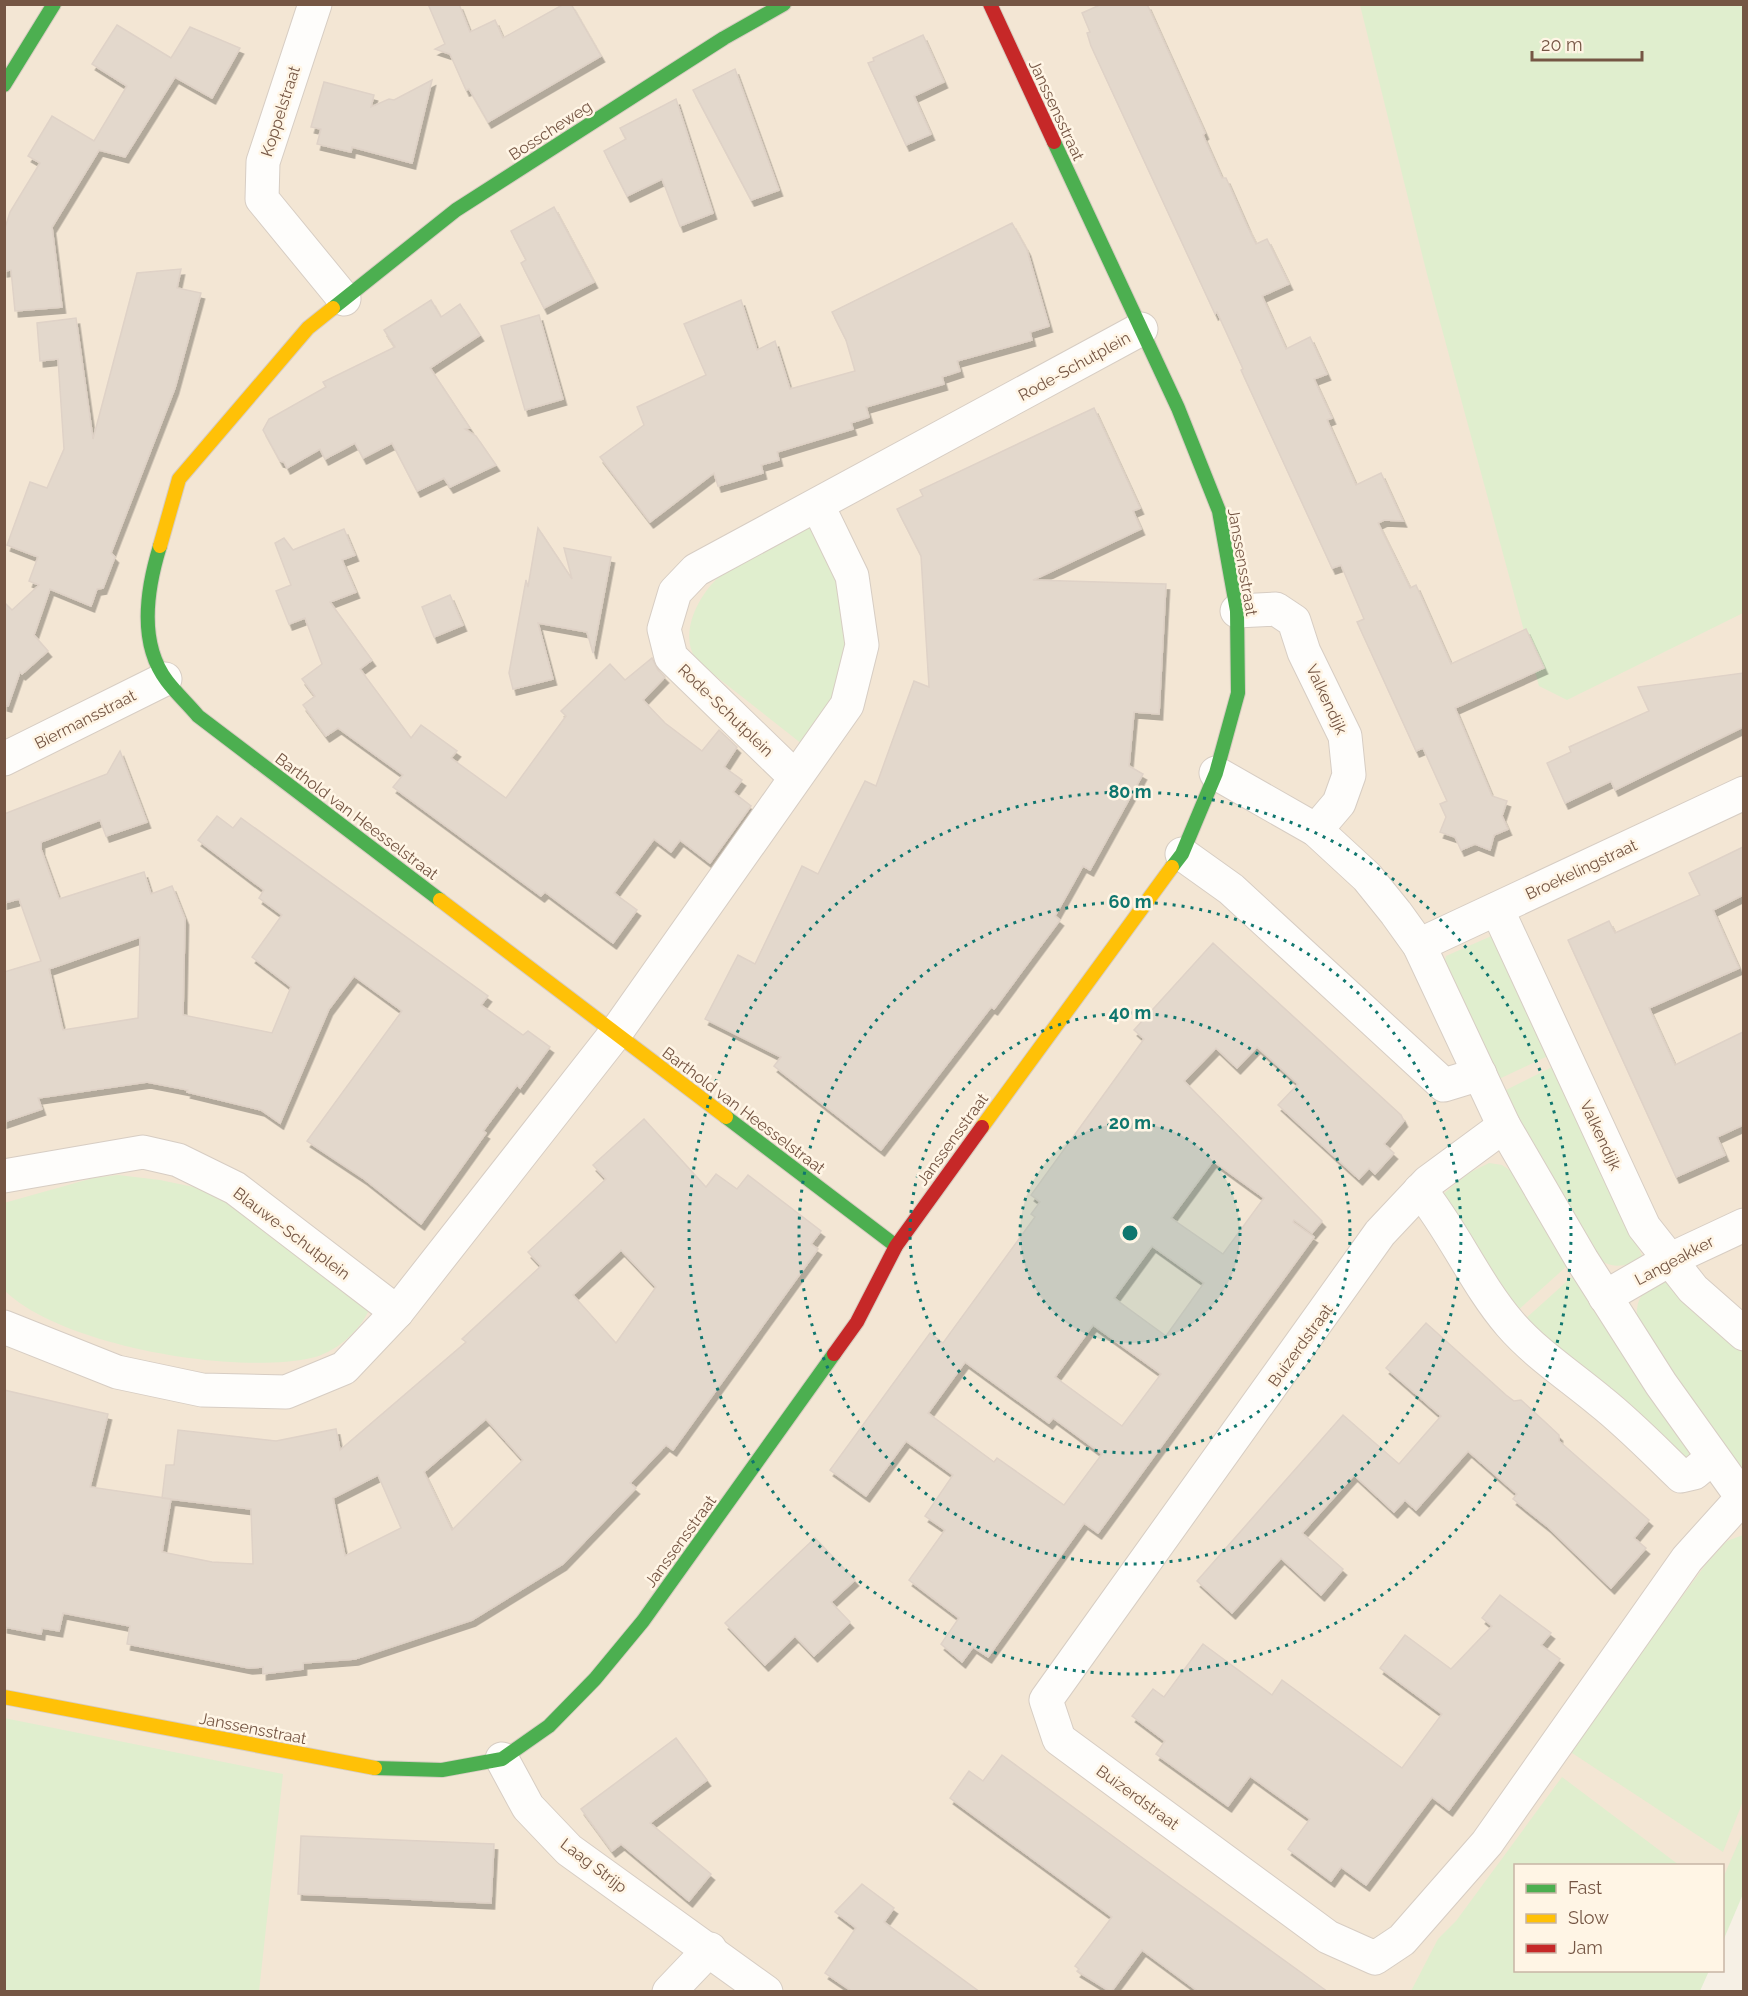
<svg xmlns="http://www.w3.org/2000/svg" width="1748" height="1996" viewBox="0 0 1748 1996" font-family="Raleway,sans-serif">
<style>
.residential{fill:#f3e6d4}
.green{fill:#e0eece}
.building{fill:#e3d8cc;stroke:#dfd2c7;stroke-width:1.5;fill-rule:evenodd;filter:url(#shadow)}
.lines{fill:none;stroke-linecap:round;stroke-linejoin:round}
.street-casing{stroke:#d7cdc3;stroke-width:35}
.fast-casing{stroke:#d7ccc1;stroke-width:16}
.slow-casing{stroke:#d7ccc1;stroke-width:16}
.jam-casing{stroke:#d7ccc1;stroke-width:16}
.street{stroke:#fefdfb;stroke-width:33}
.fast{stroke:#4caf50;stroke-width:14}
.slow{stroke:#ffc107;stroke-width:14}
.jam{stroke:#c62828;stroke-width:14}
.ring{fill:none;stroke:#0f766e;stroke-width:3;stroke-dasharray:3 6}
.labels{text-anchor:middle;stroke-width:5;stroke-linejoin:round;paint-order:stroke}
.street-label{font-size:16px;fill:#755644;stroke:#fff5e5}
.centre{fill:#0f766e;stroke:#fff5e5;stroke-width:3}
.ring-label{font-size:18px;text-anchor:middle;font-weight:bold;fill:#0f766e;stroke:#fff5e5;stroke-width:5;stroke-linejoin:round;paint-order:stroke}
</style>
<defs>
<filter id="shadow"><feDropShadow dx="3.5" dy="6" stdDeviation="0" flood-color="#0004"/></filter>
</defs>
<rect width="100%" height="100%" fill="#f6f0e5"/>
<path class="residential" d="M5 5H1743V1884L1723 1900 1722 1866H1516V1970L1661 1991 5 1992Z"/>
<g class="green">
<path d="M1360 5H1743V613L1567 700 1539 686 1427 274Z"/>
<path d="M819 522 840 570 847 659 833 699 802 744 699 663C676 637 698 595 720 576Z"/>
<path d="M1496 934 1550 1055 1499 1079 1444 964 1446 956Z"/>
<path d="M1556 1065 1643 1258C1625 1267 1609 1271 1594 1254L1504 1091Z"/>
<path d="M1489 1163 1502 1165 1514 1173 1568 1265 1515 1313 1442 1195 1469 1173Z"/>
<path d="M118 1175 160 1180 213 1191 369 1310C359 1332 335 1353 311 1358 234 1375 62 1346 5 1291L4 1203 93 1178Z"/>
<path d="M1574 1275 1694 1456 1689 1460 1523 1321Z"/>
<path d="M1667 1276 1699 1311 1743 1351V1472L1696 1409 1638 1322C1633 1296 1647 1288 1667 1276Z"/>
<path d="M1743 1535V1801L1723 1852 1569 1751 1706 1564 1727 1541Z"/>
<path d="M4 1718 283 1774 259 1991H5Z"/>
<path d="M1562 1777 1679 1865 1516 1866V1970L1709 1971 1700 1991H1411L1438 1939 1456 1921Z"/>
<path d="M1743 1832V1894L1723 1941V1878Z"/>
</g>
<g class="building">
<path d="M428 4H459L470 32 495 20 503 38 564 4H571L601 56 488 122 469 89 466 90 450 54 435 49 445 44Z"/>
<path d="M1102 4H1147L1205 133 1203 135 1222 178H1226L1248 228 1256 244 1267 239 1289 284 1262 296 1286 349 1310 337 1327 374 1314 379 1332 418 1327 420 1356 485 1381 473 1403 521 1384 520 1378 523 1410 588 1416 585 1451 664 1526 629 1544 668 1455 708 1492 796 1507 801 1502 816 1508 829 1494 835 1490 850 1475 844 1461 850 1455 837 1440 832 1446 817 1440 804 1447 801 1423 748 1416 751 1357 622 1364 619 1341 565 1332 568 1241 370 1243 369 1217 312 1215 314 1091 46 1087 33 1090 32 1082 13Z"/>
<path d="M117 25 171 58 190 27 240 48 212 98 175 77 125 157 99 150 52 227 62 307 15 311 11 270 4 271V231L10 212 40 163 28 156 52 116 94 141 127 86 92 64Z"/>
<path d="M923 35 944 82 914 96 931 134 906 145 868 63 874 61 873 58Z"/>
<path d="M735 69 779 190 751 200 693 90Z"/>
<path d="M432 80 412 163 352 147 351 152 317 144 321 129 311 127 324 82 374 95 371 107 389 99 394 100Z"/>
<path d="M676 99 713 213 680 226 662 179 627 196 604 151 626 139 620 128Z"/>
<path d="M554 207 594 282 544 308 521 263 526 260 511 231Z"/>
<path d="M1012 223 1027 250 1049 326 1030 332 1032 340 957 361 960 371 942 377 944 384 866 407 869 417 851 423 853 429 777 452 779 460 761 465 763 473 718 486 714 473 650 522 600 457 644 425 637 407 706 375 684 324 741 300 757 350 775 341 790 389 855 371 846 340 832 312Z"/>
<path d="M181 269 177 288 201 293 175 388 111 553 115 557 103 588 97 589 91 606 50 589 34 635 48 651 22 674 20 672 8 706 4 705V602L12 610 39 585 29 581 38 557 7 545 30 482 47 488 64 449 58 359 40 361 37 323 76 318 93 439 137 273Z"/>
<path d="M431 300 441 317 460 304 480 335 430 368 470 428 465 429 476 436 496 465 450 487 444 478 417 491 392 443 363 458 355 443 325 459 320 449 287 468 284 462 280 461 263 430 269 419 326 387 323 382 395 347 384 330Z"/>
<path d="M539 315 563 399 525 410 501 326Z"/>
<path d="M1094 408 1140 508 1133 511 1141 529 1033 580 1166 584 1159 714 1134 712 1129 766 1143 774 1090 870 1083 866 1055 916 1060 920 994 1009 991 1007 881 1150 774 1066 781 1057 705 1019 738 955 755 964 802 866 818 874 865 781 876 786 914 681 929 687 921 556 897 509 923 496 920 490Z"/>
<path d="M538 528 572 579 564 548 611 557 593 653 587 632 538 623 553 679 513 689 509 673 526 580 528 587Z"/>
<path d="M344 529 355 555 342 560 356 592 330 602 372 660 360 669 411 738 421 725 457 751 451 758 506 798 566 716 561 711 610 664 625 680 652 658 658 670 665 677 643 700 665 723 702 751 719 730 737 747 724 767 742 780 733 792 751 806 710 863 680 840 671 852 654 839 614 893 637 910 613 943 545 892 541 896 393 787 403 775 338 728 326 736 303 705 315 696 302 679 322 664 305 618 289 624 276 591 291 585 275 543 284 538 293 550Z"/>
<path d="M450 595 463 625 434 637 422 607Z"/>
<path d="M1743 673V727L1615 790 1611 781 1565 803 1547 763 1571 752 1569 747 1649 711 1638 687Z"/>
<path d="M120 751 147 822 106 836 100 820 41 842V849L59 899 144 872 151 894 172 886 185 919 183 1015 272 1033 291 987 252 957 282 915 259 898 264 890 198 840 217 816 233 828 241 818 488 996 481 1005 523 1035 528 1031 550 1047 520 1088 517 1085 483 1131 486 1133 421 1224 364 1179 307 1141 402 1011 354 976 329 1009 280 1123 261 1110 187 1092 188 1090 147 1082 38 1098 42 1109 4 1122V972L41 961 19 899 4 903V814L107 774ZM140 937 138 1018 63 1030 49 969Z"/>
<path d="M1743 847V895L1713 910 1739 968 1649 1008 1675 1065 1743 1032V1125L1717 1137 1725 1155 1676 1177 1568 940 1609 921 1615 933 1700 895 1689 873Z"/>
<path d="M1213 943 1401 1115 1404 1121 1384 1144 1394 1153 1375 1174 1369 1168 1359 1179 1278 1105 1298 1084 1257 1047 1237 1068 1216 1048 1184 1081 1322 1221 1312 1233 1294 1220 1293 1222 1314 1237 1098 1533 1084 1523 988 1657 973 1647 962 1662 941 1644 959 1618 909 1580 945 1530 925 1516 953 1475 906 1441 866 1496 830 1470 930 1333 943 1343 1035 1217 1031 1214 1040 1202 1031 1195 1144 1039 1134 1030ZM1213 1161 1264 1198 1223 1254 1171 1218ZM1152 1246 1204 1283 1166 1336 1114 1298ZM1093 1325 1161 1374 1122 1426 1055 1377ZM965 1362 1049 1423 1053 1418 1102 1454 1064 1505 997 1458 994 1462 928 1413Z"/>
<path d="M644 1119 706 1187 716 1174 737 1189 748 1175 821 1231 811 1244 818 1249 673 1450 666 1445 630 1483 636 1488 563 1564 472 1620 355 1659 303 1663V1669L263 1674V1667L249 1668 127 1644 130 1626 63 1613 59 1631 42 1628 41 1634 4 1627V1390L108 1414 90 1487 171 1499 162 1552 212 1562 253 1564 251 1509 162 1498 166 1465H174L178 1430 276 1441 336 1429 340 1450 466 1342 462 1339 541 1266 528 1252 606 1179 593 1165ZM621 1250 656 1287 616 1343 573 1295ZM486 1419 523 1460 452 1530 424 1472ZM378 1475 401 1528 345 1556 333 1498Z"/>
<path d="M1426 1323 1506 1395 1514 1401 1521 1400 1544 1421 1559 1435V1441L1649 1520 1634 1538 1646 1548 1611 1588 1548 1527 1513 1499 1517 1494 1468 1451 1416 1510 1405 1500 1394 1512 1354 1475 1302 1533 1343 1569 1321 1595 1281 1558 1232 1613 1197 1581 1343 1415 1399 1464 1441 1416 1386 1368Z"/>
<path d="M815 1538 855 1580 831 1602 850 1622 814 1656 795 1636 765 1665 725 1623Z"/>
<path d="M1500 1595 1551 1633 1541 1645 1560 1659 1449 1810 1432 1797 1366 1885 1341 1867 1331 1881 1288 1849 1310 1819 1250 1776 1228 1806 1156 1754 1165 1741 1132 1716 1153 1689 1164 1697 1203 1644 1272 1695 1282 1680 1402 1768 1442 1714 1380 1668 1405 1635 1451 1669 1492 1626 1482 1618Z"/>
<path d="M676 1738 707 1780 650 1823 711 1874 689 1901 621 1844 612 1851 581 1809Z"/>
<path d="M1002 1755 1140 1856 1328 1992H1199L1142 1950 1111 1992 1077 1971 1079 1969 1075 1966 1112 1917 950 1798 969 1771 983 1781Z"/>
<path d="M301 1836 494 1844 491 1903 298 1894Z"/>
<path d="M862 1884 894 1908 884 1922 980 1992H853L825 1973 856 1928 835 1912Z"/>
</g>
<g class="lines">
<g class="street-casing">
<g id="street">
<path d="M315 4 263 162 262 199 344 299"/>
<path d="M1237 611 1276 609 1294 621 1304 652 1345 736 1349 775 1339 803 1316 830"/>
<path d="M4 759 165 679"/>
<path d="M1216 773 1316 830 1367 877 1396 913 1419 945 1504 1126 1582 1260 1661 1384 1744 1500"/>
<path d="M795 777 671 657 664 629 675 592 696 570 1141 329"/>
<path d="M1182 854 1231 889 1444 1085 1480 1074"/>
<path d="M1497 909 1644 1227 1693 1289 1744 1334"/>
<path d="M1419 945 1744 793"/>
<path d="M1504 1126 1428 1182 1380 1233 1046 1700 1059 1739 1328 1937 1375 1958 1402 1940 1487 1843 1687 1559 1742 1498"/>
<path d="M4 1176 143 1152 178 1160 235 1188 397 1312"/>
<path d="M1420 1190C1454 1232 1475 1283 1510 1324 1535 1353 1570 1376 1600 1401 1629 1424 1655 1451 1681 1476L1694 1473 1712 1458"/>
<path d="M1605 1297 1669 1260 1744 1225"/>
<path d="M4 1327 117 1372 202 1390 286 1392 344 1368 397 1312 615 1034 847 705 862 645 852 576 818 506"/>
<path d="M502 1759 528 1807 569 1850 766 1992"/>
<path d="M669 1992 710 1949"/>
</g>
</g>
<g class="fast-casing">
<g id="fast">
<path d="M4 85 54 4"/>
<path d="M1054 142 1178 408 1219 511 1237 611 1238 693 1216 773 1182 854 1172 867"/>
<path d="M333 308 456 210 724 38 784 4"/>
<path d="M160 546C147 588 138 643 167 681 176 693 188 704 198 716L440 900"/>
<path d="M726 1117 896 1246"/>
<path d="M375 1768 442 1770 502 1759 549 1726 595 1679 643 1621 834 1354"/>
</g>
</g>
<g class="slow-casing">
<g id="slow">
<path d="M160 546 179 479 308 328 333 308"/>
<path d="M440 900 726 1117"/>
<path d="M982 1127 1172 867"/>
<path d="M4 1697 375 1768"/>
</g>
</g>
<g class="jam-casing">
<g id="jam">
<path d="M990 4 1054 142"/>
<path d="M834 1354 857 1322 896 1246 982 1127"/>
</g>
</g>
<use href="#street" class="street"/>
<use href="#fast" class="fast"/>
<use href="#slow" class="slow"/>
<use href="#jam" class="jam"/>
</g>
<circle cx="1130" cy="1233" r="110" fill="#0f766e" fill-opacity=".12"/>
<g class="ring">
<circle cx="1130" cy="1233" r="110"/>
<circle cx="1130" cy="1233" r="220"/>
<circle cx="1130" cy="1233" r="331"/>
<circle cx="1130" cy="1233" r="441"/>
</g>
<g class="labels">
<g class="street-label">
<text transform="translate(1057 110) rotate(65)" y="6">Janssensstraat</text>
<text transform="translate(280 111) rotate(-72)" y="6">Koppelstraat</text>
<text transform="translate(550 130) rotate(-33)" y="6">Bosscheweg</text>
<text transform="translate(1074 366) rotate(-29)" y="6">Rode-Schutplein</text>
<text transform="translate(1243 562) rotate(80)" y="6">Janssensstraat</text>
<text transform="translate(1327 699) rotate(65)" y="6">Valkendijk</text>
<text transform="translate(726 710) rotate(44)" y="6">Rode-Schutplein</text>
<text transform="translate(85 719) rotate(-27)" y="6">Biermansstraat</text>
<text transform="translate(357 816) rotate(37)" y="6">Barthold van Heesselstraat</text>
<text transform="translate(1581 869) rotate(-25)" y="6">Broekelingstraat</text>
<text transform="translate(744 1110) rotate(37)" y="6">Barthold van Heesselstraat</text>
<text transform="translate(1601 1135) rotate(65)" y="6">Valkendijk</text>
<text transform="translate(952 1139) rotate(-54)" y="6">Janssensstraat</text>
<text transform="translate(292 1233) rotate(37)" y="6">Blauwe-Schutplein</text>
<text transform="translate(1674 1260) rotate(-28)" y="6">Langeakker</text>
<text transform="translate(1300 1345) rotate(-54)" y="6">Buizerdstraat</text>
<text transform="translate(680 1541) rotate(-54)" y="6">Janssensstraat</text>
<text transform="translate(253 1728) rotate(11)" y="6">Janssensstraat</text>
<text transform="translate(1138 1797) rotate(36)" y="6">Buizerdstraat</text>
<text transform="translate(594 1865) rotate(37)" y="6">Laag Strijp</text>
</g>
</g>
<circle cx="1130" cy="1233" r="9" class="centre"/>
<g class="ring-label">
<text x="1130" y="798">80 m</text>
<text x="1130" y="908">60 m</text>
<text x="1130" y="1019">40 m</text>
<text x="1130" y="1129">20 m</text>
</g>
<rect width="1748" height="1996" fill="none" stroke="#755644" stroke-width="12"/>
<rect x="1514" y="1864" width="210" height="108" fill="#fff5e5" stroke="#c8b5a5" stroke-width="1.5"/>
<rect x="1526" y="1884" width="30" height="9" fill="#4caf50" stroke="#c8b5a5" stroke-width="1.5"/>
<text x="1568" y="1894" font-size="18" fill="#755644">Fast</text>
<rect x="1526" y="1914" width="30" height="9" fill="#ffc107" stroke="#c8b5a5" stroke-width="1.5"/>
<text x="1568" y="1924" font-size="18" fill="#755644">Slow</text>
<rect x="1526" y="1944" width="30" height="9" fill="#c62828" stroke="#c8b5a5" stroke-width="1.5"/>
<text x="1568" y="1954" font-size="18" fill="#755644">Jam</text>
<path d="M1532 51v9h110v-9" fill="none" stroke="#755644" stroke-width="3"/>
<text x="1541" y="51" font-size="18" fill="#755644" stroke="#fff5e5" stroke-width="4.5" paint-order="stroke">20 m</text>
</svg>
